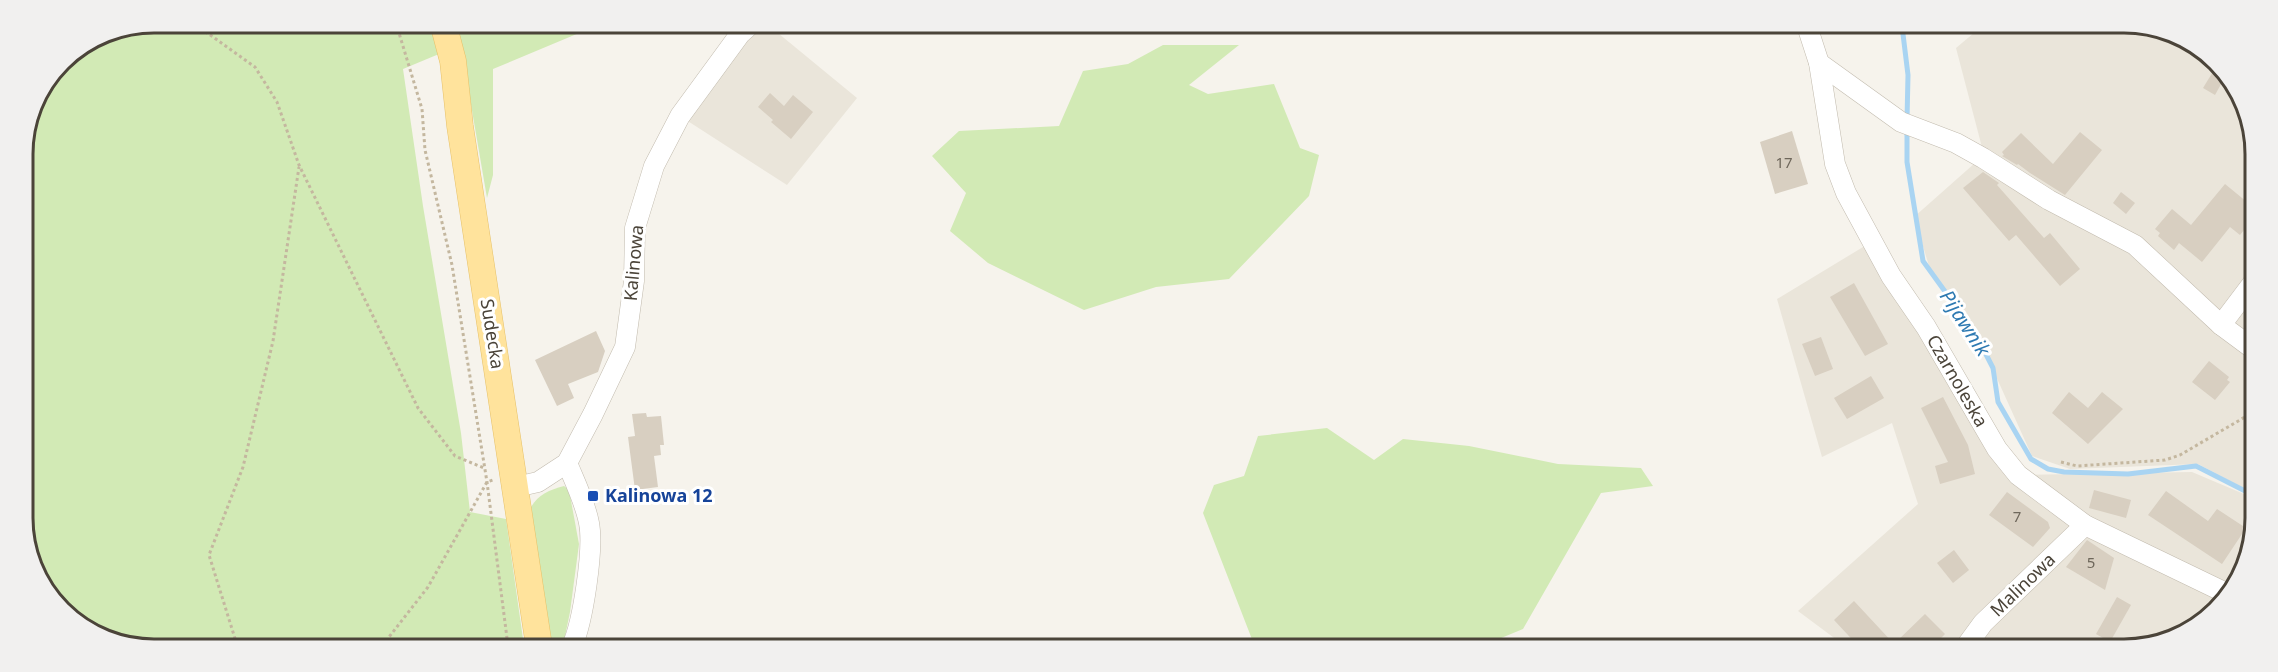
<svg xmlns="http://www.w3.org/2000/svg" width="2278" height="672" viewBox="0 0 2278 672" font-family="'Noto Sans',sans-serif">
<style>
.residential{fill:#eae5da}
.green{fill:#d2eab5}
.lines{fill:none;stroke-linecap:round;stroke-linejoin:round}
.stream{stroke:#a9d4f2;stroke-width:5}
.building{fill:#d8cfc1}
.minor-casing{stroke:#c2bbae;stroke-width:21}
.major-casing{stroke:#e6c16a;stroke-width:27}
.path{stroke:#c4b79f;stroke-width:3;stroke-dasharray:3 3;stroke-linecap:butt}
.minor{stroke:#fff;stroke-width:20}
.major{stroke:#ffe39c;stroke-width:26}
.transit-dot{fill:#1a4fb4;stroke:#fff;stroke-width:2}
.labels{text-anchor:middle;stroke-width:6;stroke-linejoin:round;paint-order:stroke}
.number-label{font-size:15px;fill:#6e675b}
.street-label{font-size:18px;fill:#4b4439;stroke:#fff}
.transit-label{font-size:18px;font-weight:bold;fill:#164399;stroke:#fff;text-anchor:start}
.water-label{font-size:20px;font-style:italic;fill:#2e7ab2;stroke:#fff}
.rim{fill:none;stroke:#4b4439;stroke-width:3}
</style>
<rect width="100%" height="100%" fill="#f6f3ec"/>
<g class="residential">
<path d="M735 24H767L857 98 787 185 680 116 740 35Z"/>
<path d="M1981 27H2158L2223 67 2253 129 2251 492 2198 464 2070 469 2032 456 1990 363 1930 269 1914 217 1984 155 1956 48Z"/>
<path d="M1873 241 2018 475 2192 472 2251 497V552L2210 617 2132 649H1849L1798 611 1918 504 1892 423 1822 457 1777 299Z"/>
</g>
<g class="green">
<path d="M154 23H437L439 54 403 69 423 206 461 433 470 512 506 519 524 646 120 645 61 611 25 543 23 146 36 96 61 61 104 32Z"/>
<path d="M457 23H472L473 27 484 23H603L493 69V175L487 198Z"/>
<path d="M1163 45H1239L1189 85 1208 94 1274 84 1300 148 1319 155 1309 196 1229 279 1156 287 1084 310 988 263 950 231 966 193 932 156 959 131 1059 126 1083 71 1128 64Z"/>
<path d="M1327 428 1374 460 1403 439 1469 446 1558 464 1641 468 1653 486 1601 493 1523 629 1477 648 1255 647 1203 513 1214 485 1244 476 1258 436Z"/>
<path d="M564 486 569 490 579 544 570 612 563 646H548L531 507C539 494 549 490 564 486Z"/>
</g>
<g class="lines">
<g class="stream">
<path d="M1902 26 1908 75 1907 120"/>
<path d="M1907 130V162L1923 261 1975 333 1993 368 1998 402 2031 459 2048 469 2064 472 2128 474 2196 466 2251 494"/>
</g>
</g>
<g class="building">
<path d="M2214 70 2225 77 2215 95 2203 88Z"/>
<path d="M770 93 784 106 793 95 813 112 791 139 771 122 773 120 758 107Z"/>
<path d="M1792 131 1808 184 1775 194 1760 142Z"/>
<path d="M2080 132 2102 150 2065 195 2030 173 2018 164 2017 165 2002 156 2004 155 2002 152 2021 133 2053 164Z"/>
<path d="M1983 172 1999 183 1997 185 2044 238 2050 233 2080 269 2060 286 2016 235 2009 241 1963 188Z"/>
<path d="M2225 184 2253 207V237L2244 230 2240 235 2230 227 2202 262 2179 243 2174 250 2158 236 2160 233 2155 229 2172 209 2191 225Z"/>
<path d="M2121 192 2135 203 2126 214 2113 203Z"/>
<path d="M1854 283 1888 344 1865 356 1830 297Z"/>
<path d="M596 331 605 351 598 372 568 384 574 398 557 406 535 360Z"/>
<path d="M1821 337 1833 369 1815 376 1802 344Z"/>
<path d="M2209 361 2229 377 2227 380 2230 382 2215 400 2192 382Z"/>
<path d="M1871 376 1884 398 1847 419 1834 398Z"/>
<path d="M2069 392 2088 408 2102 392 2123 409 2088 444 2052 413Z"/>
<path d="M1943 397 1968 445 1975 474 1940 484 1935 466 1948 462 1921 408Z"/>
<path d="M646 413 647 417 661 416 664 445H660L661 455 654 456 658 487 635 490 628 437 635 436 632 414Z"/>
<path d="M2094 490 2131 500 2126 518 2089 508Z"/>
<path d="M2166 491 2208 521 2217 509 2246 528 2222 564 2148 515Z"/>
<path d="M2007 492 2048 522 2050 528 2033 547 1989 515Z"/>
<path d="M2087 540 2114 558 2105 590 2066 567Z"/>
<path d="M1954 550 1969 570 1953 583 1937 563Z"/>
<path d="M2117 597 2131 605 2110 642 2096 634Z"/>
<path d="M1854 601 1894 644 1925 614 1945 634 1930 649H1861L1834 620Z"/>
</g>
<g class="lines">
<g class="minor-casing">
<g id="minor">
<path d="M1807 26 1819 63 1835 164 1846 193 1891 276 1926 327 1997 449 2018 475 2085 525 2226 593"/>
<path d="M1819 63 1901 122 1956 143 1983 158 2049 200 2135 245 2221 325 2252 348"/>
<path d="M2221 325 2252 284"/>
<path d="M567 463C575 482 585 502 589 523 594 549 583 622 572 646"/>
<path d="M516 487 538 482 567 463 593 414 625 347 634 281 635 228 654 166 680 116 740 34 751 24"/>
<path d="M1964 649 1983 623 2085 525"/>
</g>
</g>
<g class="major-casing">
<path id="major" d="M443 23 453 61 460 126 539 646"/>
</g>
<g class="path">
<path d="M189 23 209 34 255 67 277 102 299 165 418 408 455 456 484 468"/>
<path d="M396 23 422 109 425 150 452 265 487 482 508 646"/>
<path d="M2061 462 2077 466 2165 460 2180 455 2245 417 2252 408"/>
<path d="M237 645 209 555 243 467 273 341 299 167"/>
<path d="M382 646 428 587 487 482 493 480"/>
</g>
<use href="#minor" class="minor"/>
<use href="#major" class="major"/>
</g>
<rect class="transit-dot" x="587" y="490" width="12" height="12" rx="3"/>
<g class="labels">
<g class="number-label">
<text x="1784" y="168">17</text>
<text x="2017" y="522">7</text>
<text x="2091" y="568">5</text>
</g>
<g class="street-label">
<text transform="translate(634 263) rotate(-85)" y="6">Kalinowa</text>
<text transform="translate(492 334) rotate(81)" y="6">Sudecka</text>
<text transform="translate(1957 381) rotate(60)" y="6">Czarnoleska</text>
<text transform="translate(2023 585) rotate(-44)" y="6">Malinowa</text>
</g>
<g class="transit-label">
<text x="605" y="502">Kalinowa 12</text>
</g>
<g class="water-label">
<text transform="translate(1965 323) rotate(57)" y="7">Pijawnik</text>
</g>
</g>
<path d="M0 0H2278V672H0ZM154 33H2124A121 121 0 0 1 2245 154V518A121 121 0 0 1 2124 639H154A121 121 0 0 1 33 518V154A121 121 0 0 1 154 33Z" fill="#f1f0ef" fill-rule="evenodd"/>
<path class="rim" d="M154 33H2124A121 121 0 0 1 2245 154V518A121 121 0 0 1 2124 639H154A121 121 0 0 1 33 518V154A121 121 0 0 1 154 33Z"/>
</svg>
